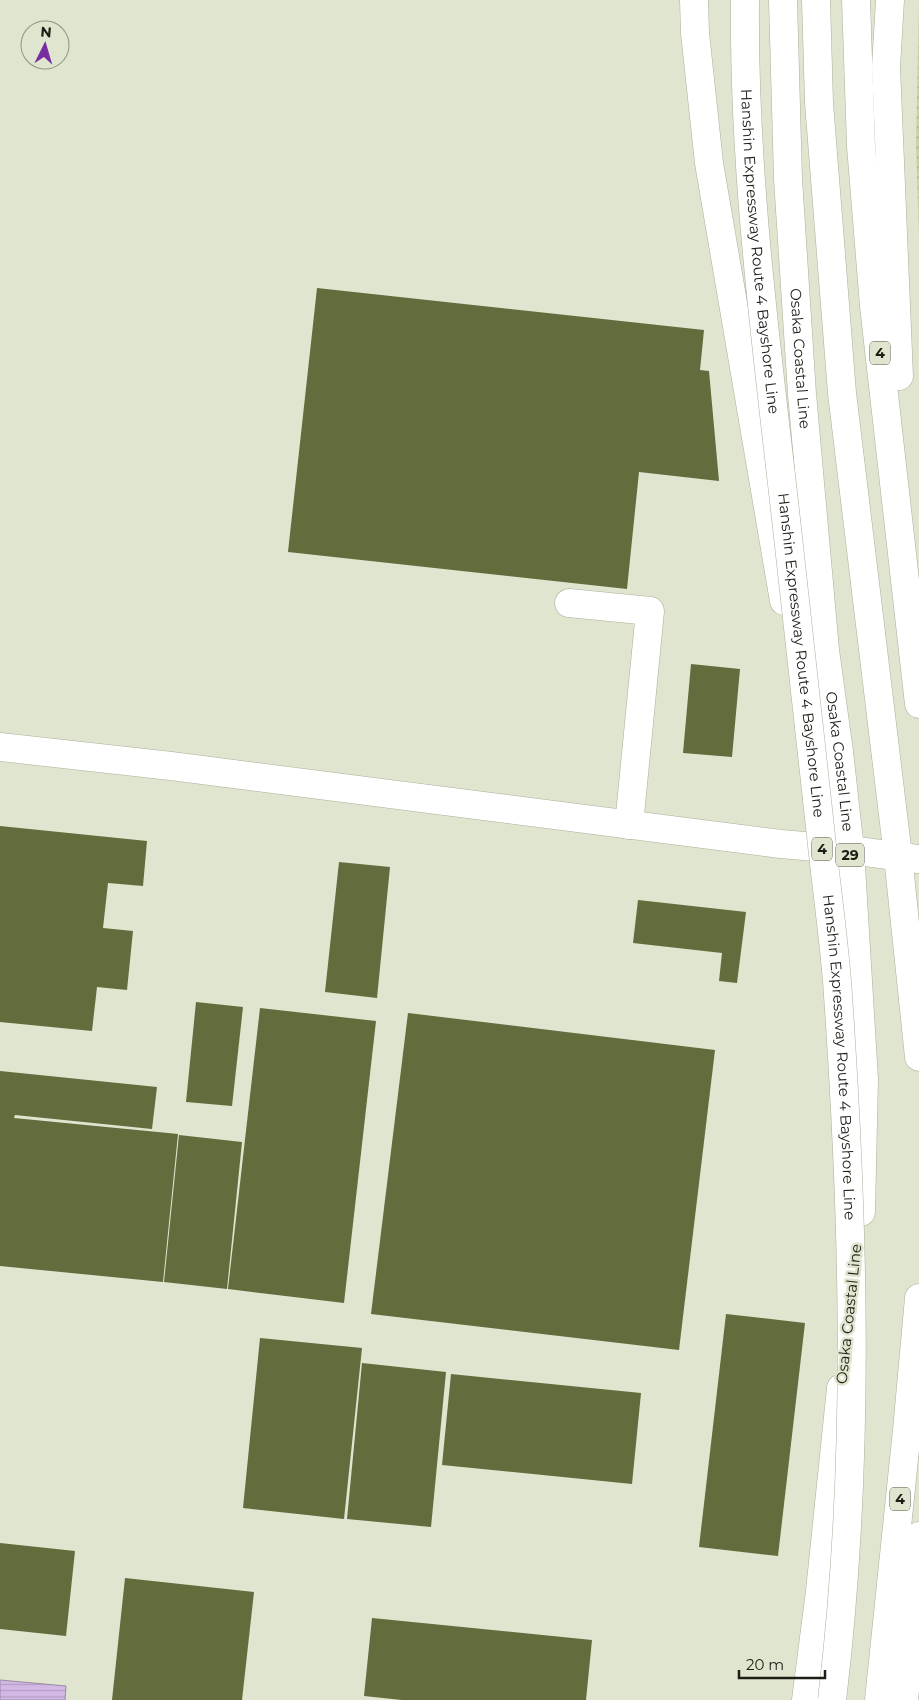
<svg xmlns="http://www.w3.org/2000/svg" width="919" height="1700" viewBox="0 0 919 1700" font-family="Montserrat,sans-serif">
<style>
.park{fill:url(#park-dots)}
.water{fill:url(#water-rules);stroke:#9c8aa8}
.building{fill:#626c3d}
.lines{fill:none;stroke-linecap:round;stroke-linejoin:round}
.minor-casing{stroke:#aab09a;stroke-width:29}
.major-casing{stroke:#aab09a;stroke-width:29}
.highway-casing{stroke:#aab09a;stroke-width:29}
.minor{stroke:#fff;stroke-width:28}
.major{stroke:#fff;stroke-width:28}
.highway{stroke:#fff;stroke-width:28}
.highway-bridge-casing{stroke:#aab09a;stroke-width:29;stroke-linecap:butt}
.highway-bridge{stroke:#fff;stroke-width:28}
.labels{text-anchor:middle;stroke-width:5;stroke-linejoin:round;paint-order:stroke}
.shield{fill:#dfe5ce;stroke:#565a4d;stroke-width:1}
.shield-label{font-size:14px;font-weight:bold;fill:#1c1e16}
.street-label{font-size:15px;fill:#1c1e16;stroke:#dfe5ce}
</style>
<defs>
<pattern id="park-dots" width="8" height="8" patternUnits="userSpaceOnUse" patternTransform="scale(1.25)"><rect width="8" height="8" fill="#c9d2ac"/><path d="M2 2h.1M6 6h.1" fill="none" stroke="#acb493" stroke-width="1.8" stroke-linecap="round"/></pattern>
<pattern id="water-rules" width="6" height="5" patternUnits="userSpaceOnUse" patternTransform="scale(1.25)"><rect width="6" height="5" fill="#d3b8e6"/><path d="M0 2.5h6" fill="none" stroke="#b59ec5"/></pattern>
</defs>
<rect width="100%" height="100%" fill="#dfe5ce"/>
<path class="park" d="M919 2V237L916 145Z"/>
<path class="water" d="M0 1680 66 1686 65 1700H0Z"/>
<g class="building">
<path d="M317 288 704 330 700 370 709 371 719 481 639 472 627 589 288 552Z"/>
<path d="M691 664 740 669 732 757 683 753Z"/>
<path d="M0 826 147 841 143 886 108 883 103 928 133 931 127 990 97 987 92 1031 0 1022Z"/>
<path d="M339 862 390 867 377 998 325 992Z"/>
<path d="M638 900 746 912 737 983 719 981 722 953 633 943Z"/>
<path d="M196 1002 243 1007 232 1106 186 1102Z"/>
<path d="M260 1008 376 1021 344 1303 228 1289Z"/>
<path d="M408 1013 715 1050 679 1350 371 1314Z"/>
<path d="M0 1071 157 1087 152 1129 15 1115 14 1118 178 1134 163 1282 0 1266Z"/>
<path d="M179 1135 242 1142 227 1289 164 1282Z"/>
<path d="M726 1314 805 1323 778 1556 699 1547Z"/>
<path d="M260 1338 362 1348 344 1519 243 1508Z"/>
<path d="M362 1363 446 1372 431 1527 347 1519Z"/>
<path d="M451 1374 641 1393 632 1484 442 1465Z"/>
<path d="M0 1543 75 1551 66 1636 0 1629Z"/>
<path d="M125 1578 254 1592 242 1700H112Z"/>
<path d="M372 1618 592 1640 586 1700H402L364 1696Z"/>
</g>
<g class="lines">
<g class="minor-casing">
<g id="minor">
<path d="M569 603 650 611 629 825"/>
<path d="M0 747 171 766 781 844 850 850 919 859"/>
</g>
</g>
<g class="major-casing">
<g id="major">
<path id="s1" d="M783 0 788 179 802 394 825 650 839 752 850 850 864 1079 861 1212"/>
<path d="M816 0 819 103 842 393 898 856 919 1057"/>
<path d="M806 1700 820 1591 841 1388"/>
<path d="M904 1700 915 1590 919 1536"/>
</g>
</g>
<g class="highway-casing">
<g id="highway">
<path d="M694 0 695 33 709 163 784 601"/>
<path d="M856 0 861 146 874 306 919 704"/>
<path d="M890 0 886 67 899 376"/>
<path d="M879 1700 907 1430 919 1298"/>
</g>
</g>
<use href="#minor" class="minor"/>
<use href="#major" class="major"/>
<use href="#highway" class="highway"/>
<g class="highway-bridge-casing">
<g id="highway-bridge">
<path id="s2" d="M745 0C743 186 770 371 790 555 800 649 811 742 821 836 826 884 833 933 837 981 854 1220 861 1461 832 1700"/>
</g>
</g>
<use href="#highway-bridge" class="highway-bridge"/>
</g>
<g class="labels">
<g class="shield">
<rect x="870" y="341.5" width="20" height="23" rx="4"/>
<rect x="812" y="837.5" width="20" height="23" rx="4"/>
<rect x="836" y="843.5" width="28" height="23" rx="4"/>
<rect x="890" y="1487.5" width="20" height="23" rx="4"/>
</g>
<g class="shield-label">
<text x="880" y="358">4</text>
<text x="822" y="854">4</text>
<text x="850" y="860">29</text>
<text x="900" y="1504">4</text>
</g>
<g class="street-label">
<text dy="5" stroke="none"><textPath href="#s2" startOffset="252">Hanshin Expressway Route 4 Bayshore Line</textPath></text>
<text dy="5" stroke="none"><textPath href="#s1" startOffset="359">Osaka Coastal Line</textPath></text>
<text dy="5" stroke="none"><textPath href="#s2" startOffset="658">Hanshin Expressway Route 4 Bayshore Line</textPath></text>
<text dy="5" stroke="none"><textPath href="#s1" startOffset="764">Osaka Coastal Line</textPath></text>
<text dy="5" stroke="none"><textPath href="#s2" startOffset="1062">Hanshin Expressway Route 4 Bayshore Line</textPath></text>
<text transform="translate(849 1314) rotate(-84)" y="5">Osaka Coastal Line</text>
</g>
</g>
<g transform="translate(45 45) rotate(5)"><circle r="24" fill="#dfe5ce" stroke="#919584"/>
<path d="M0-4L9 19L0 12L-9 19Z" fill="#782da0"/>
<text y="-8" font-size="14" font-weight="bold" text-anchor="middle" fill="#1c1e16">N</text>
</g>
<path d="M739 1670v8h86v-8" fill="none" stroke="#1c1e16" stroke-width="2.5"/>
<text x="746" y="1670" font-size="15" fill="#1c1e16" stroke="#dfe5ce" stroke-width="4" paint-order="stroke">20 m</text>
</svg>
